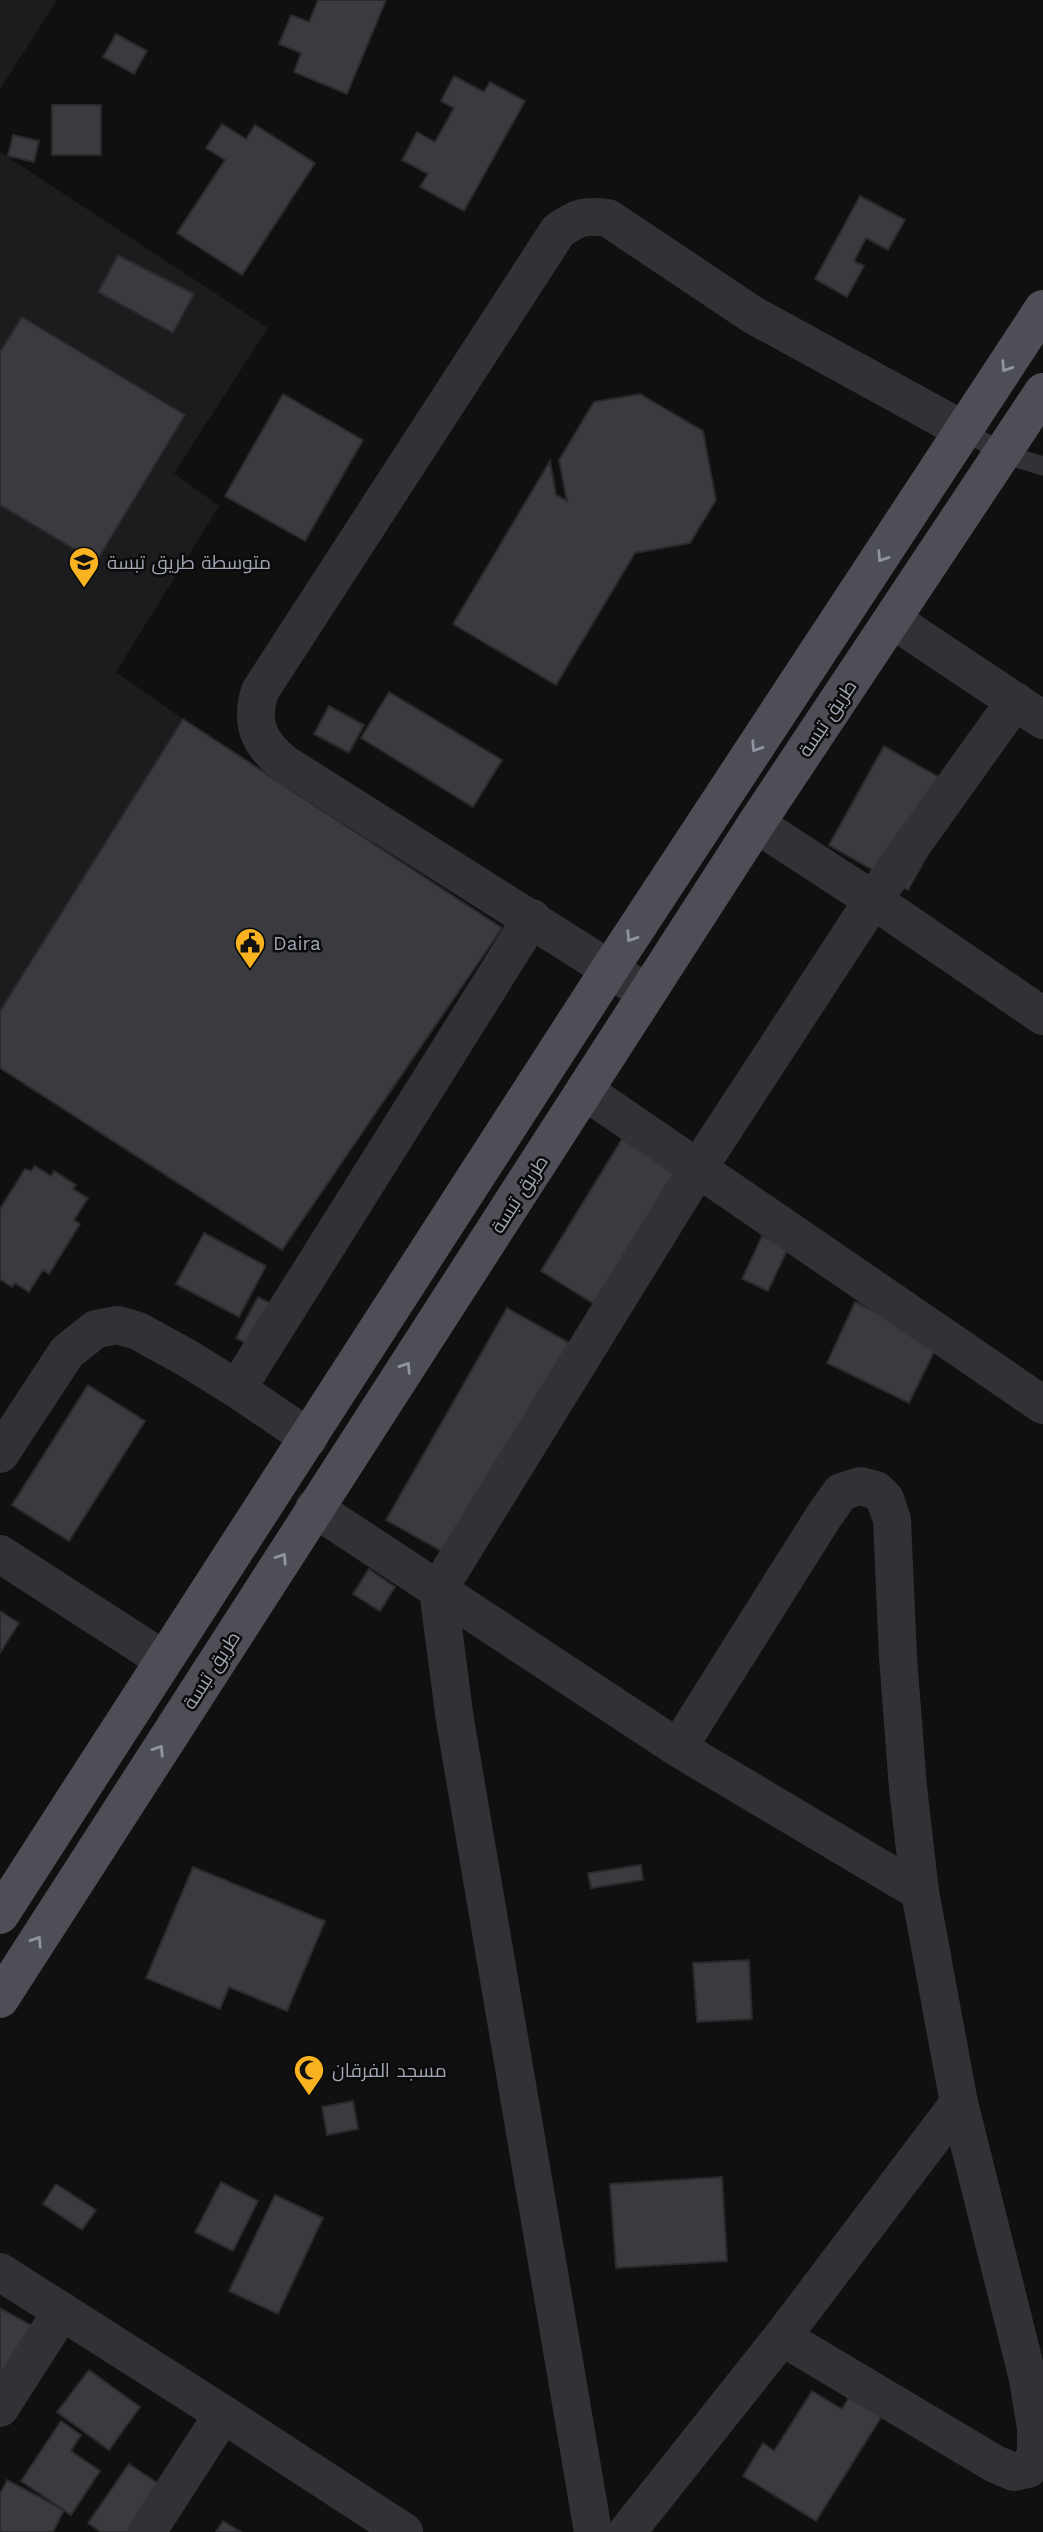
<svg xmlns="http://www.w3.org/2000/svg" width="1043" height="2532" viewBox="0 0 1043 2532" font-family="'Work Sans',Cairo,sans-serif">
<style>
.built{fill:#1c1c1e}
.building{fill:#3a3b3f;stroke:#2a2a2d;stroke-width:2}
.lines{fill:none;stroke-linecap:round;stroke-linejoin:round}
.lane{stroke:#313236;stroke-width:19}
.street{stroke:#313236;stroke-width:38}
.primary{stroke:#4d4e56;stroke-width:38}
.oneway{stroke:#8f94a0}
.labels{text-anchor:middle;stroke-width:5;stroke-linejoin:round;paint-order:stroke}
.poi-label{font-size:19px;fill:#a0a6b3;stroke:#0b0b0c;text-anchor:start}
.street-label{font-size:19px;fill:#a0a6b3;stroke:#0b0b0c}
</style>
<rect width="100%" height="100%" fill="#101011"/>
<g class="built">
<path d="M0 0H57L0 89Z"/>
<path d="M0 152 268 328 174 473 219 506 116 672 183 719 0 1011Z"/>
</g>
<g class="building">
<path d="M318 0H386L347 94 294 72 301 53 279 44 291 15 309 22Z"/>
<path d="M116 34 147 51 134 74 103 57Z"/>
<path d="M454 76 484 92 490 82 525 101 464 211 420 187 428 174 402 160 417 132 435 142 454 108 441 101Z"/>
<rect x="52" y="105" width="49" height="50"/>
<path d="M222 124 246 139 255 125 315 163 242 275 177 233 225 160 206 148Z"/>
<path d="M13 135 39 141 34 162 8 156Z"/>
<path d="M860 196 905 220 888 250 866 238 854 261 864 266 847 297 815 279Z"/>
<path d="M118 255 194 294 173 333 98 292Z"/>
<path d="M22 317 185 415 96 562 0 505V352Z"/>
<path d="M283 394 363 440 305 541 225 496Z"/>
<path d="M640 394 703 431 716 500 690 543 635 553 556 685 453 624 550 461 556 495 567 501 559 460 594 402Z"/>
<path d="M389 692 502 760 473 807 361 738Z"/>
<path d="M329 706 364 725 349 753 314 734Z"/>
<path d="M183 719 502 928 282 1250 0 1068V1011Z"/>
<path d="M884 746 963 791 908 890 829 845Z"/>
<path d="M622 1139 694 1182 612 1315 541 1271Z"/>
<path d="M35 1166 51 1176 54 1171 76 1185 73 1189 88 1198 74 1220 80 1224 49 1274 43 1270 29 1292 15 1283 12 1287 0 1279V1209L25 1169 31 1171Z"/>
<path d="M204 1233 266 1266 239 1317 176 1284Z"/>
<path d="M762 1236 788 1248 768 1291 742 1279Z"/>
<path d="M258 1297 282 1309 260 1350 236 1338Z"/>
<path d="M855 1302 939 1342 909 1403 827 1363Z"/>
<path d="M507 1308 580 1349 459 1561 386 1520Z"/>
<path d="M88 1385 145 1421 69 1541 12 1505Z"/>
<path d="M369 1569 395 1587 380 1611 353 1594Z"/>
<path d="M0 1611 19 1623 0 1653Z"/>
<path d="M641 1865 643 1880 591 1888 588 1873Z"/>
<path d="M193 1867 325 1921 287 2011 229 1987 220 2009 146 1978Z"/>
<path d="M749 1960 752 2019 697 2022 693 1963Z"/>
<path d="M353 2101 358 2129 327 2135 322 2107Z"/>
<path d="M722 2177 727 2261 616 2268 610 2184Z"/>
<path d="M221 2182 258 2201 233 2251 195 2232Z"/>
<path d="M56 2184 96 2210 82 2230 43 2204Z"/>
<path d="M275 2195 323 2218 278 2314 229 2291Z"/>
<path d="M0 2308 54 2338 0 2377Z"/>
<path d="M89 2370 140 2407 109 2450 57 2412Z"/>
<path d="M812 2391 842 2409 850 2396 882 2416 816 2521 743 2476 763 2443 774 2451Z"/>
<path d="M61 2421 81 2435 71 2451 100 2471 71 2515 21 2481Z"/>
<path d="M129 2464 174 2494 148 2532H101L88 2523Z"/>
<path d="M7 2480 64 2510 53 2532H0V2494Z"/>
<path d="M223 2521 241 2532H216Z"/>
</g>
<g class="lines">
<path class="lane" d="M965 431 1004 454 1043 466"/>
<g class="street">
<path d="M893 620 1043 720"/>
<path d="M756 824 873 900 1043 1016"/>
<path d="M647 993 285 764C258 743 250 723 260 691L558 231C577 217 585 215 608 218L753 315 965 431"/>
<path d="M585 1091 1043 1405"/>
<path d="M237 1389 532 918"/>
<path d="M0 1454 67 1352 96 1329 118 1325 138 1331 187 1358 237 1389 309 1438"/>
<path d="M314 1508 678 1748 920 1892"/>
<path d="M0 1554 164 1660"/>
<path d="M678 1748 824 1516 841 1492 860 1486 876 1490 885 1499 892 1520 898 1657 908 1788 920 1892 959 2103 1028 2379 1036 2428V2454L1028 2469 1014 2472 995 2464 782 2337"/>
<path d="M0 2272 223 2414 404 2532"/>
<path d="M0 2408 62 2311"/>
<path d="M147 2532 223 2414"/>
<path d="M593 2532 455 1720 438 1590 697 1170 873 900 1015 701"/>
<path d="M627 2532 782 2337 959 2103"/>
</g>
<g class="primary">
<path d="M0 1915 609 970 1043 309"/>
<path d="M0 1999 756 824 1043 392"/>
</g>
</g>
<defs><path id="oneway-chevron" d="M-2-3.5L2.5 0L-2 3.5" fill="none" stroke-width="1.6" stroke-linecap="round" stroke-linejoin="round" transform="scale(1.75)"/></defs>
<g class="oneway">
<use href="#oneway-chevron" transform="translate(1006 367) rotate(123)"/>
<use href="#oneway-chevron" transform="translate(882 557) rotate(123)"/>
<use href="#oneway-chevron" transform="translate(756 747) rotate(123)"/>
<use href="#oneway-chevron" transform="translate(631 937) rotate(123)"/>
<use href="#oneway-chevron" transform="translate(406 1367) rotate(-57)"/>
<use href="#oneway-chevron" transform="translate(282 1558) rotate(-57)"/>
<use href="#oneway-chevron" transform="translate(159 1750) rotate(-57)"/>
<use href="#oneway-chevron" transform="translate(37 1941) rotate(-57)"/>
</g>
<defs>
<g id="school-pin" transform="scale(1.575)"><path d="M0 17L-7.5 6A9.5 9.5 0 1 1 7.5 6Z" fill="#f9b220" stroke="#0b0b0c"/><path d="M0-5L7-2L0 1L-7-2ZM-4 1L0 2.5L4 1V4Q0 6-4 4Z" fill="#111"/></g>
<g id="civic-pin" transform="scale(1.575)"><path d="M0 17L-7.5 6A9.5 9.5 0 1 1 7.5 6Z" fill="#f9b220" stroke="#0b0b0c"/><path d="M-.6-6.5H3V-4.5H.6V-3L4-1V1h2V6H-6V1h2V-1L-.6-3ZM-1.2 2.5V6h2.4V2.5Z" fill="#111"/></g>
<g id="mosque-pin" transform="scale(1.575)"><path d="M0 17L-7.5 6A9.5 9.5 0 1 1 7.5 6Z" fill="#f9b220" stroke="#0b0b0c"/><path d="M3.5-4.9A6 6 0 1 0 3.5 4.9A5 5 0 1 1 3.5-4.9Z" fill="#111"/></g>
</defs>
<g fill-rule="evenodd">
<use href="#school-pin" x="84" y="562"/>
<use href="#civic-pin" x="250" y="943"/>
<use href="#mosque-pin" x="309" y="2070"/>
</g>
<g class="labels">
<g class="poi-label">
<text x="107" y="569">متوسطة طريق تبسة</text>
<text x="273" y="950">Daira</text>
<text x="332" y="2077">مسجد الفرقان</text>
</g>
<g class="street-label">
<text transform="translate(827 718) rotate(-56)" y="7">طريق تبسة</text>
<text transform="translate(519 1194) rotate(-57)" y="7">طريق تبسة</text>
<text transform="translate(211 1670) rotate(-57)" y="7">طريق تبسة</text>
</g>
</g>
</svg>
